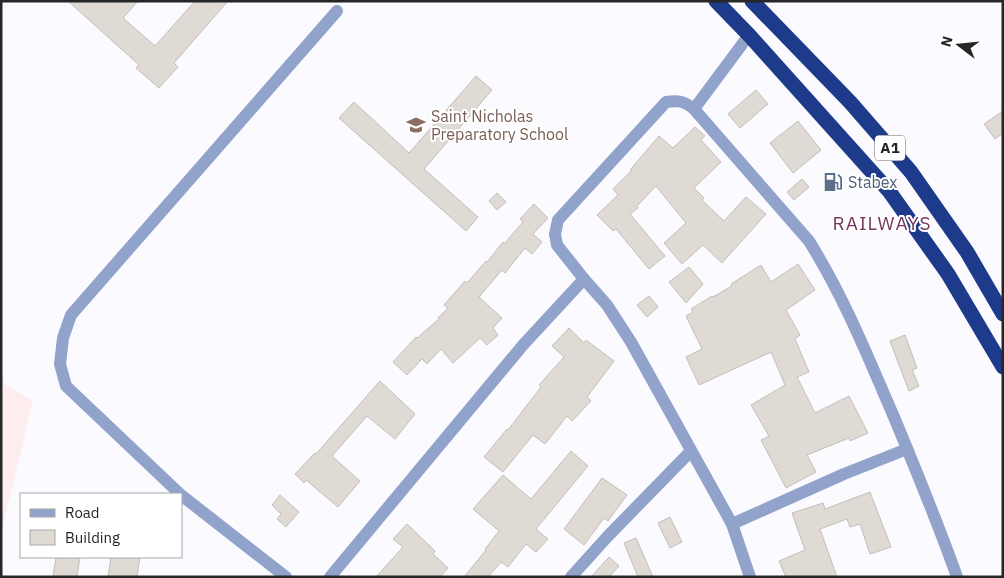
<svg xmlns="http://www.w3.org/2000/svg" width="1004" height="578" viewBox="0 0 1004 578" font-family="'IBM Plex Sans',sans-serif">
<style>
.education{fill:#feedee}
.building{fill:#e0dad4;stroke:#c4beb8}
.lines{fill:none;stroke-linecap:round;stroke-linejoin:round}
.street{stroke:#91a3cb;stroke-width:12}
.highway{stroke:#1e3b8b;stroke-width:15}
.labels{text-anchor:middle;stroke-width:4;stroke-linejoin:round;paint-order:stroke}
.shield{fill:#fff;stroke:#666768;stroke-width:1}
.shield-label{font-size:15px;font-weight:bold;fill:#252628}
.education-label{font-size:16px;fill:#785e54;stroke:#fff;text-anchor:start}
.service-label{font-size:16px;fill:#4e5e75;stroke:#fff;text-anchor:start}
.quarter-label{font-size:19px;letter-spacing:1px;fill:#74365c;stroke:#fff}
</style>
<rect width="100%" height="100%" fill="#fbfbff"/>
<path class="education" d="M1 382 33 401 1 533Z"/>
<g class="building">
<path d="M68 1H138L123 18 155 46 195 1H228L174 63 178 67 159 88 136 68 139 65Z"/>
<path d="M476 76 492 90 424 169 478 217 466 231 339 118 354 102 409 153Z"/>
<path d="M756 90 768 104 740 128 728 114Z"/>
<path d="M1003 111V133L995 139 984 124Z"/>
<path d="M798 121 821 150 793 173 770 143Z"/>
<path d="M695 127 705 136 701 140 721 162 694 188 704 198 702 200 724 221 746 197 766 214 722 263 703 245 682 264 664 243 686 223 656 186 637 206 638 208 630 214 665 256 649 269 616 229 613 231 597 215 618 195 613 189 631 171 630 170 659 136 673 148Z"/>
<path d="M802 179 809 187 794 200 787 192Z"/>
<path d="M497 193 506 202 497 210 489 201Z"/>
<path d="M534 204 548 218 533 234 542 242 532 254 525 248 505 273 502 270 479 297 502 318 493 328 498 335 487 345 480 338 453 363 441 349 427 364 422 359 407 375 393 362 416 337 417 338 439 319 438 318 448 308 444 305 465 281 467 283 486 261 487 262 503 242 504 244 523 222 520 219Z"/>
<path d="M798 264 815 290 786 310 800 335 795 339 809 372 797 377 815 413 849 396 868 433 850 441 849 438 807 455 816 472 786 488 761 440 769 436 751 405 785 385 771 352 699 385 686 357 702 349 686 316 693 312 691 309 712 296 713 297 732 286 731 284 761 265 771 282Z"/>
<path d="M689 267 703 284 686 303 669 282Z"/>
<path d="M649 296 658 307 647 317 637 305Z"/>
<path d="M569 328 584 343 586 340 614 361 587 397 591 401 572 421 567 416 545 444 533 435 503 472 484 457 507 429 508 430 541 387 539 385 564 357 552 346Z"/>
<path d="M905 335 917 368 912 370 919 386 909 391 890 341Z"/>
<path d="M380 381 415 414 395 439 367 416 332 456 360 481 338 507 306 480 304 483 295 474 315 453 316 454Z"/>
<path d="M571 451 588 466 536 529 548 539 536 552 526 544 508 567 501 562 488 577H464L486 550 485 549 499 531 473 509 503 475 531 499Z"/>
<path d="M602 478 627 495 608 521 604 518 584 545 564 529Z"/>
<path d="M870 492 891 547 870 554 860 524 850 527 847 519 820 529 837 577H786L779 561 805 550 792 513 823 503 825 509Z"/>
<path d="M280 495 299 512 286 527 277 519 281 514 272 505Z"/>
<path d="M670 517 682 542 670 548 658 523Z"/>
<path d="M407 524 435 551 433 554 448 568 440 577H376L403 547 393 539Z"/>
<path d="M636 538 653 577H638L624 543Z"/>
<path d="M56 557H80L77 577H53Z"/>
<path d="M111 557H140L137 577H108Z"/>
<path d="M609 557 619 566 609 577H591Z"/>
</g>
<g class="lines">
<g class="street">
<path d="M694 109 749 35"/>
<path d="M180 494 66 386 60 364 63 338 71 315 337 11"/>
<path d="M181 495 286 577"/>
<path d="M732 524 844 474 907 449"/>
<path d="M330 577 523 345 584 279"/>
<path d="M571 577 608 536 691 451"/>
<path d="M750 577 732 524 631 342 607 305 584 279 557 245 555 234 558 220 666 102C678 100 684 101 694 109L809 241C844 297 868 357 894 417 916 470 938 523 957 577"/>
</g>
<g class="highway">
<path d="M716 1 749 35 889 191 948 274 1003 367"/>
<path d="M752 1 850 102 911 172 967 252 1003 314"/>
</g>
</g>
<defs>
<g id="school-bare" transform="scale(1.5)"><path d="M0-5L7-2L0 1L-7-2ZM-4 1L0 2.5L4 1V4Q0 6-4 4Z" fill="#8d6e63" stroke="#fff" stroke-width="2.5" paint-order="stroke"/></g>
<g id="fuel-bare" transform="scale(1.5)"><path d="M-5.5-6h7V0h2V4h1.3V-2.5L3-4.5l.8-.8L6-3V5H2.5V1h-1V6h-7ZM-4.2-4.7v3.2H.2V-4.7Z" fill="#5c6f8a" stroke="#fff" stroke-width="2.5" paint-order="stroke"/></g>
</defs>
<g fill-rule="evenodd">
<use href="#school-bare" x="416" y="125"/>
<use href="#fuel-bare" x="833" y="182"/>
</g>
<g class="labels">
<rect class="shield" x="875" y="135.5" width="30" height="25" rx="4"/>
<g class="shield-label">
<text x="890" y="153">A1</text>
</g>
<g class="education-label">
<text x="431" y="122">Saint Nicholas<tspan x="431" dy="18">Preparatory School</tspan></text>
</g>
<g class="service-label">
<text x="848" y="188">Stabex</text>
</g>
<g class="quarter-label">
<text x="882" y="230">RAILWAYS</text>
</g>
</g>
<rect width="1004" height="578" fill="none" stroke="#252628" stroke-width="5"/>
<rect x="20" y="493" width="162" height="65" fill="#ffffff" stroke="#a8a8a9"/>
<rect x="30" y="509" width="25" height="8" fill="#91a3cb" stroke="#a8a8a9"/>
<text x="65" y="518" font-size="15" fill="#252628">Road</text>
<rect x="30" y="530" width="25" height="15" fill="#e0dad4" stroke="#a8a8a9"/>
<text x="65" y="543" font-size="15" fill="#252628">Building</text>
<g transform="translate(959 45) rotate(286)" stroke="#ffffff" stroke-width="4" paint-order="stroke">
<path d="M0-4L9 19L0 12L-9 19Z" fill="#252628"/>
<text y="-8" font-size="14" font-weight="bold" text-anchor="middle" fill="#252628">N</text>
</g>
</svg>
